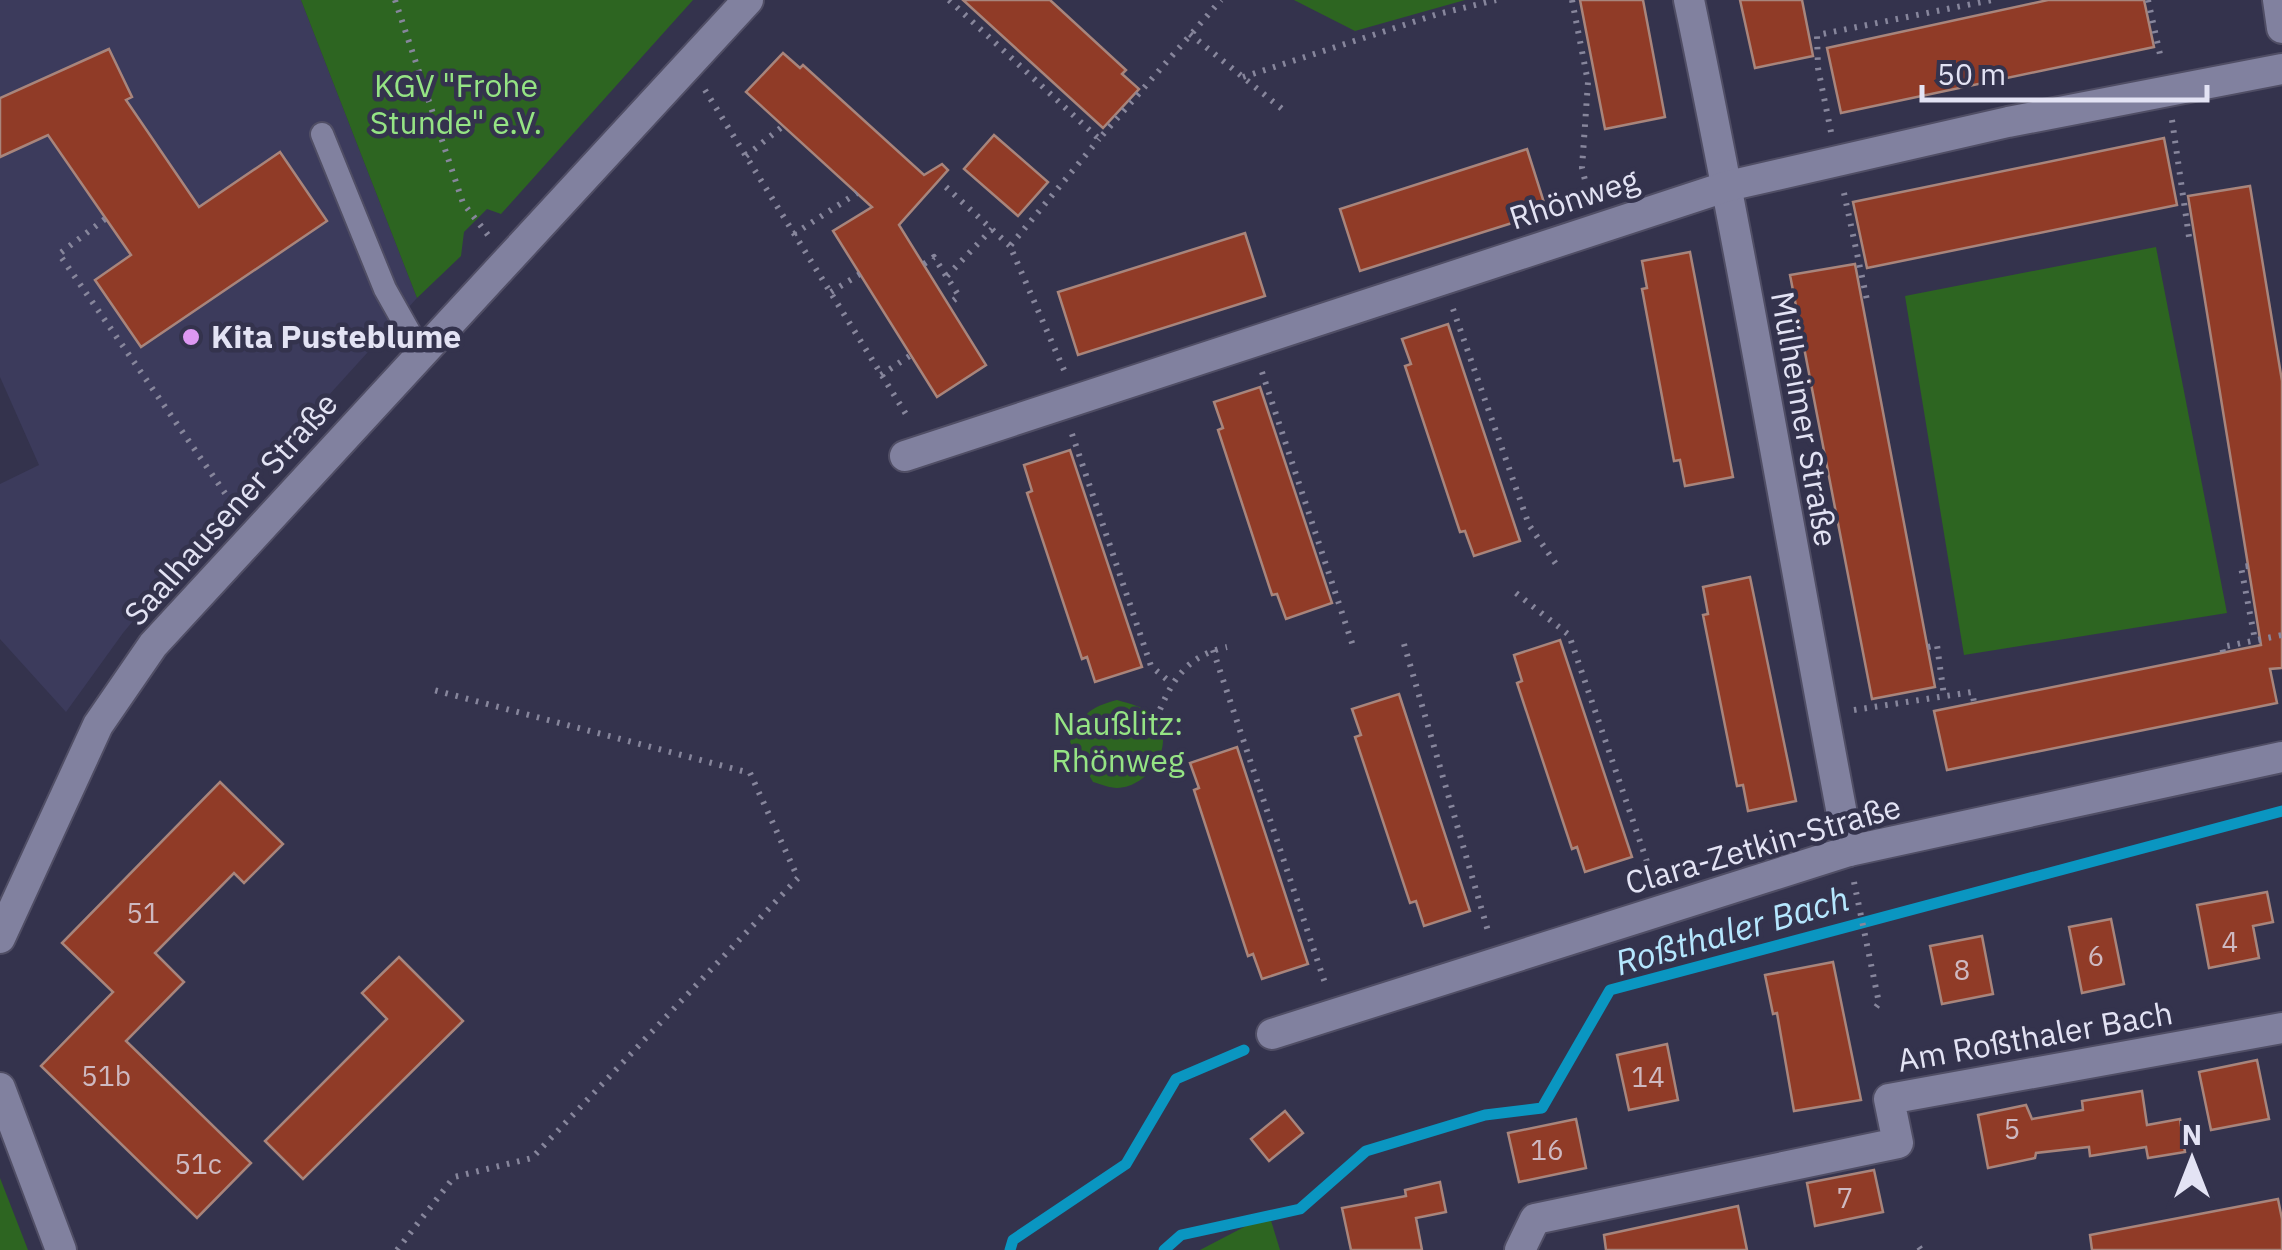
<svg xmlns="http://www.w3.org/2000/svg" width="2282" height="1250" viewBox="0 0 2282 1250" font-family="'IBM Plex Sans',sans-serif">
<style>
.built{fill:#3c3b5c}
.green{fill:#2d6521}
.lines{fill:none;stroke-linecap:round;stroke-linejoin:round}
.stream{stroke:#0a96c1;stroke-width:11}
.building{fill:#903b27;stroke:#a8857c;stroke-width:2.5}
.lane-casing{stroke:#504e65;stroke-width:26}
.street-casing{stroke:#504e65;stroke-width:34}
.secondary-casing{stroke:#504e65;stroke-width:34}
.path{stroke:#87869c;stroke-width:6;stroke-dasharray:2.5 8;stroke-linecap:butt}
.lane{stroke:#81819f;stroke-width:22}
.street{stroke:#81819f;stroke-width:30}
.secondary{stroke:#81819f;stroke-width:30}
.poi-dot{fill:#de98f3;stroke:#34334d;stroke-width:4}
.labels{text-anchor:middle;stroke-width:9;stroke-linejoin:round;paint-order:stroke}
.number-label{font-size:28px;fill:#ceb9c1}
.park-label{font-size:32px;fill:#95e484;stroke:#34334d}
.street-label{font-size:32px;fill:#e3e3f4;stroke:#34334d}
.poi-label{font-size:32px;font-weight:bold;fill:#e3e3f4;stroke:#34334d;text-anchor:start}
.water-label{font-size:35px;font-style:italic;fill:#b5e7fe;stroke:#34334d}
</style>
<rect width="100%" height="100%" fill="#34334d"/>
<path class="built" d="M0 0H301L417 298 230 504 123 633 66 712 0 639V484L39 465 0 377Z"/>
<g class="green">
<path d="M301 0H693L501 214 487 209 464 232 461 256 417 298Z"/>
<path d="M1294 0H1465L1355 31Z"/>
<path d="M2156 247 2227 613 1964 655 1905 296Z"/>
<path d="M1117 700C1130 704 1144 706 1154 717 1178 743 1150 787 1117 788 1110 788 1100 784 1093 782L1070 742C1079 716 1090 707 1117 700Z"/>
<path d="M0 1178 28 1250H0Z"/>
<path d="M1269 1214 1280 1250H1200Z"/>
</g>
<g class="lines">
<g class="stream">
<path d="M1010 1250 1013 1240 1126 1164 1176 1079 1244 1050"/>
<path d="M1164 1250 1181 1235 1300 1209 1366 1151 1485 1115 1542 1108 1610 990 2282 811"/>
</g>
</g>
<g class="building">
<path d="M963 0H1050L1126 70 1122 74 1139 89 1103 128Z"/>
<path d="M1580 0H1643L1665 117 1605 129Z"/>
<path d="M1740 0H1802L1813 56 1755 68Z"/>
<path d="M2048 0H2144L2154 47 1841 113 1827 48Z"/>
<path d="M109 49 132 97 126 100 199 207 280 152 327 221 141 347 95 280 131 255 48 135 0 157V98Z"/>
<path d="M783 53 800 68 803 65 924 175 942 164 948 170 899 225 986 365 937 397 833 231 872 207 746 92Z"/>
<path d="M994 135 1048 182 1018 216 964 169Z"/>
<path d="M2164 138 2177 205 1867 268 1853 202Z"/>
<path d="M1527 149 1547 212 1360 271 1340 209Z"/>
<path d="M2250 186 2282 381V668L2270 669 2277 703 1947 770 1934 711 2261 645 2188 196Z"/>
<path d="M1245 233 1265 296 1078 355 1058 292Z"/>
<path d="M1690 252 1733 477 1685 486 1680 460 1674 461 1642 289 1647 288 1642 261Z"/>
<path d="M1855 264 1935 687 1872 699 1790 275Z"/>
<path d="M1448 324 1520 541 1474 556 1465 531 1460 532 1405 366 1411 364 1402 339Z"/>
<path d="M1260 387 1332 603 1286 619 1277 594 1272 595 1218 430 1223 428 1214 402Z"/>
<path d="M1070 450 1142 667 1095 682 1087 657 1082 659 1027 493 1032 491 1024 465Z"/>
<path d="M1750 577 1796 801 1748 811 1743 785 1737 786 1703 615 1708 614 1703 587Z"/>
<path d="M1560 640 1632 857 1585 872 1577 847 1572 849 1517 683 1522 681 1514 655Z"/>
<path d="M1399 694 1470 911 1424 926 1416 901 1410 903 1355 737 1361 735 1352 709Z"/>
<path d="M1237 747 1308 964 1262 979 1253 954 1248 956 1194 790 1199 788 1190 763Z"/>
<path d="M220 782 283 844 244 883 234 873 155 953 184 982 126 1041 251 1163 197 1218 41 1066 113 992 62 943Z"/>
<path d="M2267 892 2273 922 2253 926 2259 958 2209 968 2197 905Z"/>
<path d="M2111 919 2124 984 2082 993 2069 927Z"/>
<path d="M1982 936 1993 994 1942 1004 1930 946Z"/>
<path d="M399 957 463 1021 303 1179 265 1141 387 1019 362 993Z"/>
<path d="M1833 962 1861 1100 1794 1111 1777 1013 1773 1014 1765 975Z"/>
<path d="M1667 1044 1678 1100 1629 1110 1617 1055Z"/>
<path d="M2257 1060 2269 1119 2211 1130 2199 1072Z"/>
<path d="M2142 1091 2147 1125 2180 1119 2185 1152 2148 1158 2146 1147 2090 1156 2089 1147 2036 1153 2035 1158 1988 1168 1978 1115 2026 1105 2032 1119 2083 1110 2082 1101Z"/>
<path d="M1285 1111 1303 1133 1269 1161 1251 1139Z"/>
<path d="M1576 1119 1586 1168 1519 1182 1508 1133Z"/>
<path d="M1874 1170 1883 1212 1815 1226 1807 1183Z"/>
<path d="M1440 1182 1446 1212 1416 1218 1422 1250H1351L1342 1208 1406 1196 1405 1190Z"/>
<path d="M2278 1199 2282 1219V1250H2092L2090 1235Z"/>
<path d="M1738 1206 1747 1250H1606L1604 1235Z"/>
</g>
<g class="lines">
<g class="lane-casing">
<path id="lane" d="M322 134 385 289 421 353"/>
</g>
<g class="street-casing">
<g id="street">
<path d="M1689 0C1748 283 1795 568 1849 851"/>
<path d="M2278 0 2282 28"/>
<path d="M905 456 1728 186 2008 122 2282 69"/>
<path d="M1272 1034 1849 851 2282 757"/>
<path d="M0 1088 61 1250"/>
<path d="M1520 1250 1535 1219 1898 1143 1889 1099 2282 1028"/>
</g>
</g>
<g class="secondary-casing">
<path id="secondary" d="M0 938 98 725 153 645 748 0"/>
</g>
<g class="path">
<path d="M395 0 463 203 488 235"/>
<path d="M949 0 1099 139 1221 0"/>
<path d="M1572 0 1588 82 1582 168 1589 196"/>
<path d="M2148 0 2161 59"/>
<path d="M1190 34 1287 113"/>
<path d="M1243 77 1438 14 1496 0"/>
<path d="M705 90 909 419"/>
<path d="M2172 120 2189 237 2194 236"/>
<path d="M1831 132 1818 68 1817 35 1992 0"/>
<path d="M746 156 783 126"/>
<path d="M946 187 1010 246"/>
<path d="M1844 193 1867 300H1862"/>
<path d="M105 219 59 254 236 509"/>
<path d="M794 234 857 193"/>
<path d="M924 264 934 257 959 296 949 304"/>
<path d="M947 276 992 229"/>
<path d="M831 292 860 274"/>
<path d="M1453 309 1529 525 1556 564"/>
<path d="M1064 370 1010 246 1099 139"/>
<path d="M1262 372 1354 649"/>
<path d="M881 375 911 355"/>
<path d="M1072 434 1151 666 1171 683"/>
<path d="M2248 566 2241 567 2255 640"/>
<path d="M1516 593 1569 635 1654 882"/>
<path d="M1404 644 1488 931"/>
<path d="M1928 647 1937 645 1944 696"/>
<path d="M1213 650 1326 986"/>
<path d="M2223 652 2222 647 2282 635"/>
<path d="M1854 710 1972 692 1974 702"/>
<path d="M1156 719C1171 682 1185 656 1227 647"/>
<path d="M1854 882 1879 1003 1872 1013"/>
<path d="M1919 1247 1921 1250"/>
<path d="M397 1250 454 1177 532 1158 798 878 750 773 430 689"/>
</g>
<use href="#lane" class="lane"/>
<use href="#street" class="street"/>
<use href="#secondary" class="secondary"/>
</g>
<circle class="poi-dot" cx="191" cy="337" r="10"/>
<g class="labels">
<g class="number-label">
<text x="143" y="923">51</text>
<text x="2230" y="952">4</text>
<text x="2096" y="966">6</text>
<text x="1962" y="980">8</text>
<text x="106" y="1086">51b</text>
<text x="1648" y="1087">14</text>
<text x="2012" y="1139">5</text>
<text x="1547" y="1160">16</text>
<text x="198" y="1174">51c</text>
<text x="1845" y="1208">7</text>
</g>
<g class="park-label">
<text x="456" y="97">KGV "Frohe<tspan x="456" dy="37">Stunde" e.V.</tspan></text>
<text x="1118" y="735">Naußlitz:<tspan x="1118" dy="37">Rhönweg</tspan></text>
</g>
<g class="street-label">
<text transform="translate(1574 199) rotate(-18)" y="11">Rhönweg</text>
<text transform="translate(1804 419) rotate(80)" y="11">Mülheimer Straße</text>
<text transform="translate(231 509) rotate(-48)" y="11">Saalhausener Straße</text>
<text transform="translate(1763 845) rotate(-16)" y="11">Clara-Zetkin-Straße</text>
<text transform="translate(2035 1037) rotate(-10)" y="11">Am Roßthaler Bach</text>
</g>
<g class="poi-label">
<text x="211" y="348">Kita Pusteblume</text>
</g>
<g class="water-label">
<text transform="translate(1732 931) rotate(-16)" y="12">Roßthaler Bach</text>
</g>
</g>
<g transform="translate(2192 1160)" stroke="#34334d" stroke-width="8" paint-order="stroke">
<path d="M0-8L18 38L0 25L-18 38Z" fill="#e3e3f4"/>
<text y="-15" font-size="28" font-weight="bold" text-anchor="middle" fill="#e3e3f4">N</text>
</g>
<path d="M1922 85v15h285v-15" fill="none" stroke="#e3e3f4" stroke-width="5"/>
<text x="1937" y="85" font-size="30" fill="#e3e3f4" stroke="#34334d" stroke-width="8" paint-order="stroke">50 m</text>
</svg>
